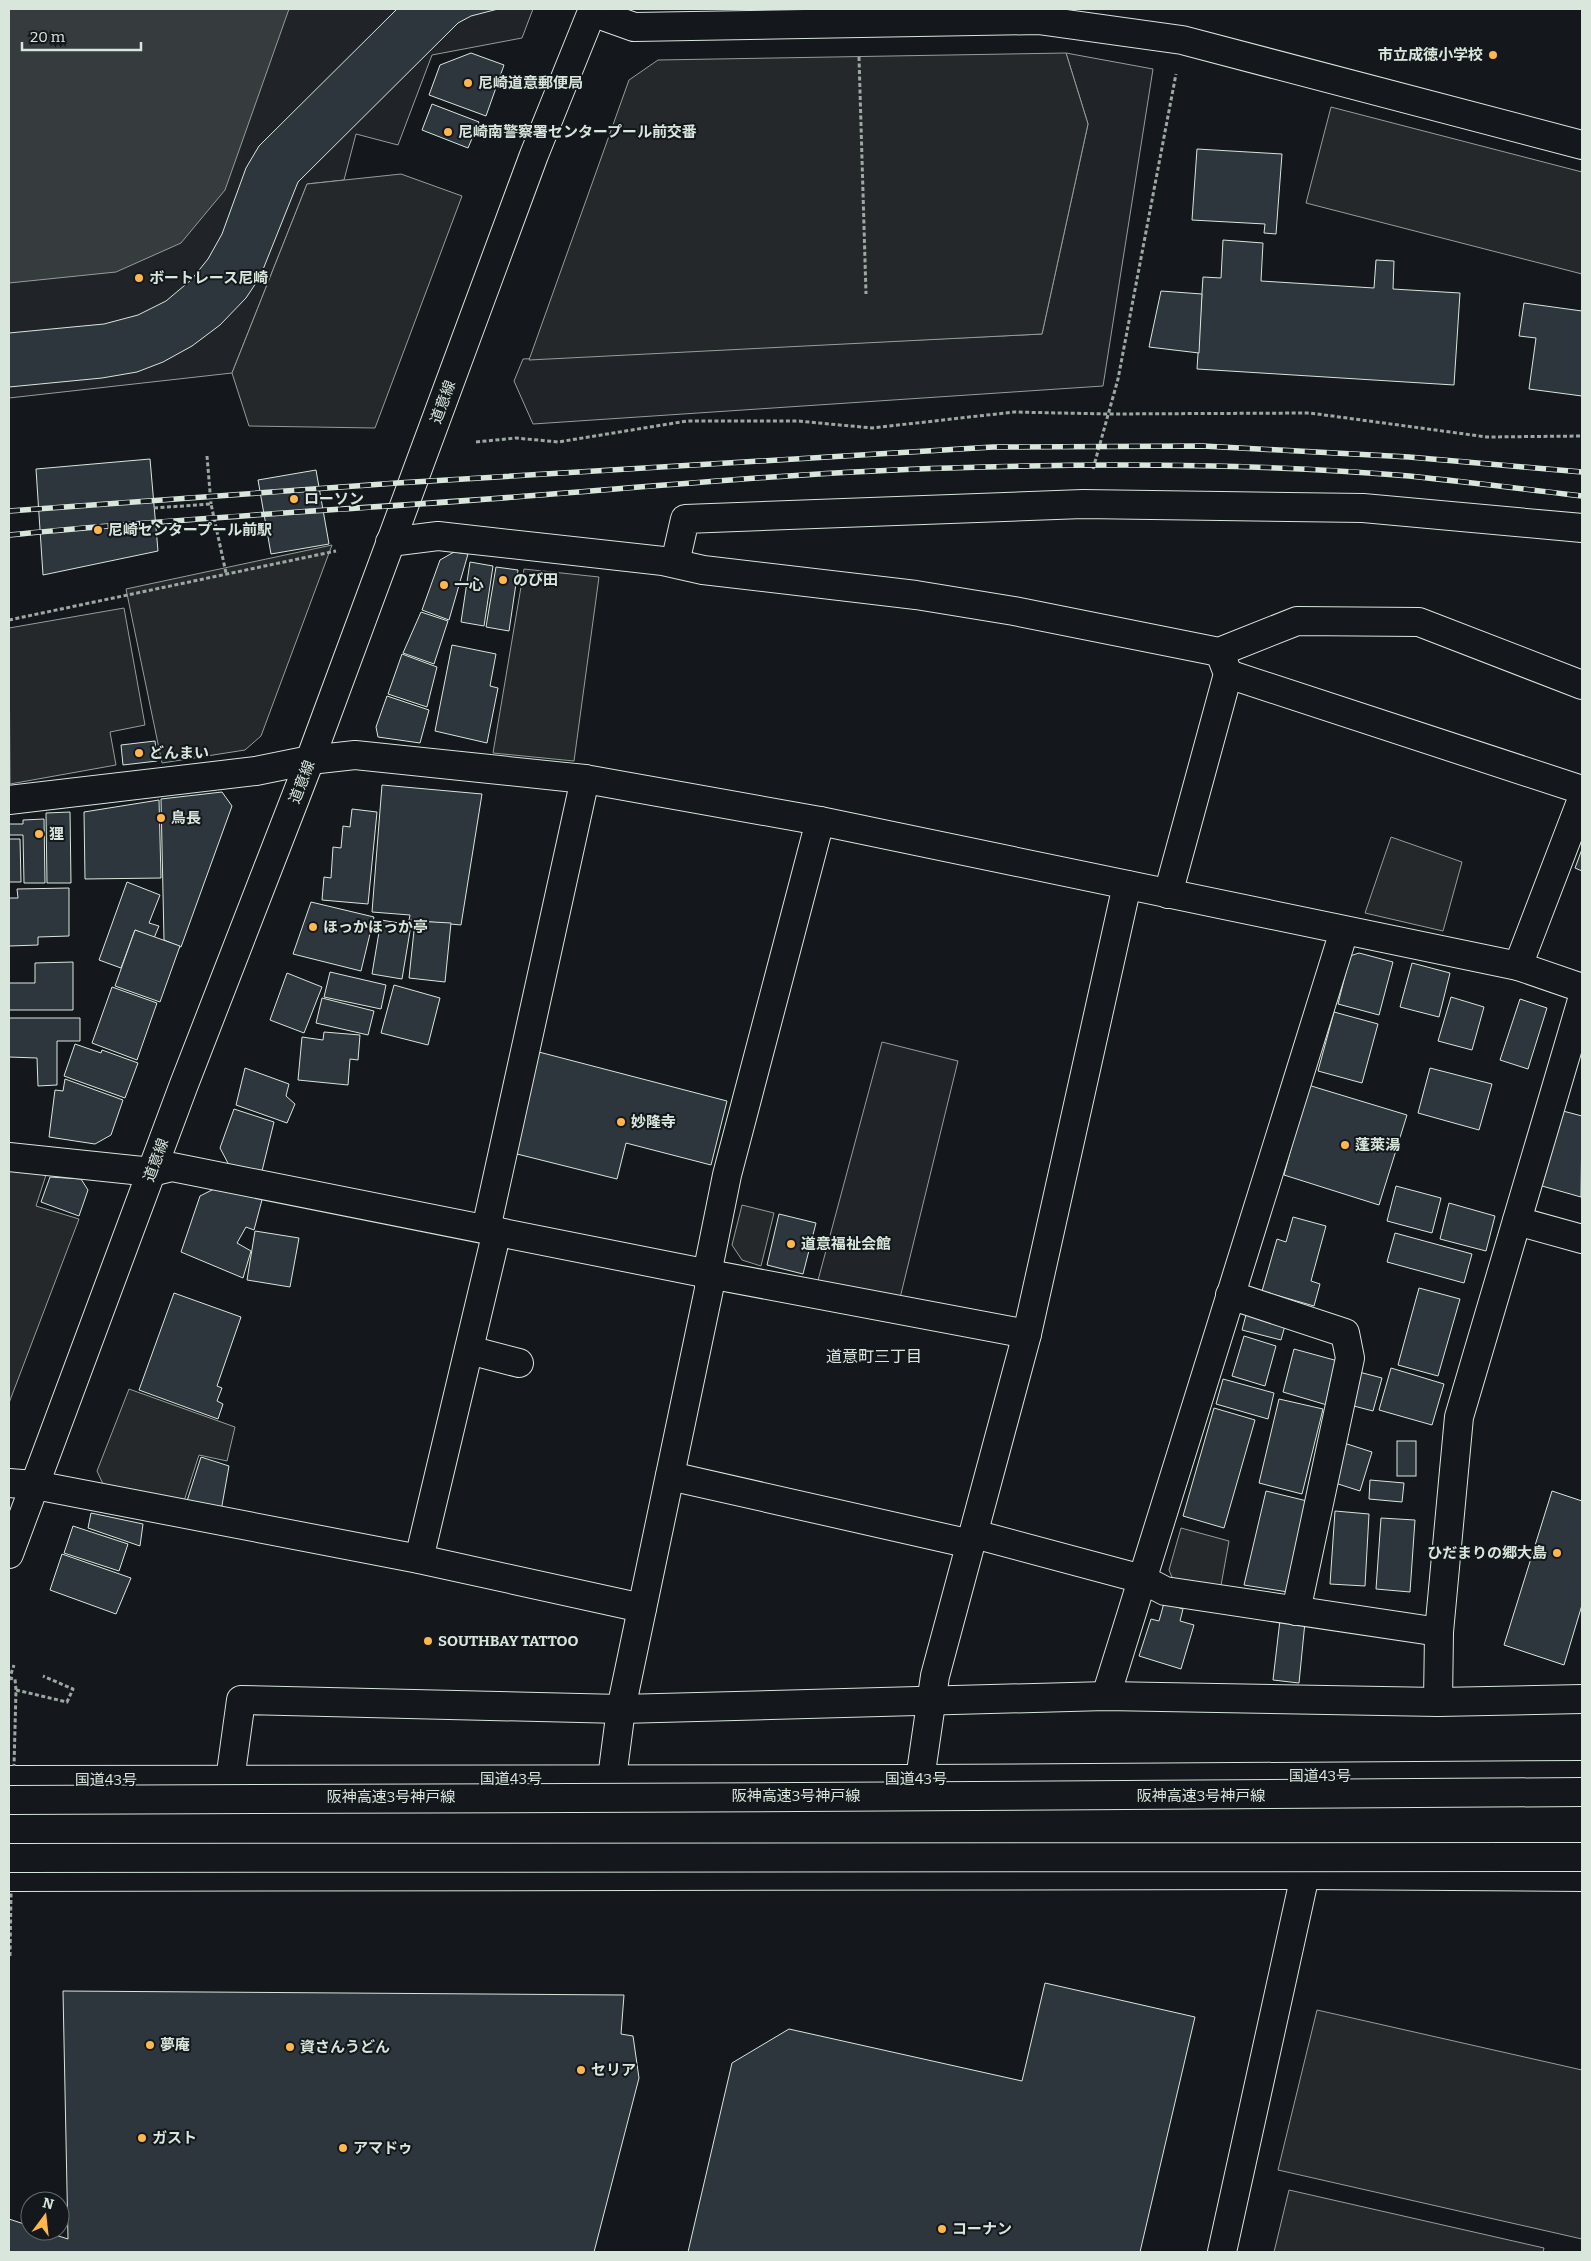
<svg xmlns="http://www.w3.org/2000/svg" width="1591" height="2261" viewBox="0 0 1591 2261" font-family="Bitter,'Noto Sans JP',serif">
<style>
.green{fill:#202428;stroke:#939e99}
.parking{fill:#24282b;stroke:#939e99}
.water{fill:#363b3e;stroke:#939e99}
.building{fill:#2c363c;stroke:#d8e6dc}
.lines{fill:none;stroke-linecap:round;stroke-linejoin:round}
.minor-casing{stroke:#d8e6dc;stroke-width:30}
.tertiary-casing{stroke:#d8e6dc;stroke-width:30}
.trunk-casing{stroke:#d8e6dc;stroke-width:30}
.path{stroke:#9da8a2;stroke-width:3;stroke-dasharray:4 2.5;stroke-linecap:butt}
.minor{stroke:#14181c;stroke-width:28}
.tertiary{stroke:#14181c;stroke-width:28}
.trunk{stroke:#14181c;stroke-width:28}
.rail-casing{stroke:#d8e6dc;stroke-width:5.5}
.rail{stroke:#14181c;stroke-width:4;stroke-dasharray:11;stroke-linecap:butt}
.motorway-bridge-casing{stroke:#d8e6dc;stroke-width:30;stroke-linecap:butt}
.path-bridge{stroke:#9da8a2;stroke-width:3;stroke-dasharray:4 2.5;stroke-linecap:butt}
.motorway-bridge{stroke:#14181c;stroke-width:28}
.poi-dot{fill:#ffb74d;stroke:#14181c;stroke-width:2}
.labels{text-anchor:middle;stroke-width:4;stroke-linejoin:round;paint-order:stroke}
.poi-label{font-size:15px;font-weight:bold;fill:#d8e6dc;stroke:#14181c;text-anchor:start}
.street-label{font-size:15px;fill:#d8e6dc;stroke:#14181c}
.neighbourhood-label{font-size:16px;fill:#d8e6dc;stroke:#14181c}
</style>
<rect width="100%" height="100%" fill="#14181c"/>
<g class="green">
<path d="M9 9H533L522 38 432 55 398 145 356 134 344 180 307 184 232 373 9 398Z"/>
<path d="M1066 53 1153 69 1103 386 533 424 514 381 523 359 1042 334 1088 124Z"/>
<path d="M882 1042 958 1061 900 1298 817 1284Z"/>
</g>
<g class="parking">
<path d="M1066 53 1088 124 1042 334 529 360 629 80 658 60Z"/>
<path d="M1331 107 1582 172V274L1306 203Z"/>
<path d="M401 174 462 196 375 428 249 426 232 373 307 184Z"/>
<path d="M332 545 261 736 245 750 162 763 126 589Z"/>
<path d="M524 569 599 577 574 761 493 753Z"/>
<path d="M124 608 145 725 110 732 116 765 10 784 9 628Z"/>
<path d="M1391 837 1462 862 1443 931 1365 913Z"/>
<path d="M9 1170 46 1175 36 1206 79 1219 9 1403Z"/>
<path d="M742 1205 774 1213 761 1266 742 1260 732 1245Z"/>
<path d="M129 1389 235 1427 227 1461 199 1455 184 1501 103 1484 97 1471Z"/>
<path d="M1181 1528 1229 1541 1220 1591 1174 1582 1169 1570Z"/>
<path d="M1317 2010 1582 2070V2239L1278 2170Z"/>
<path d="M1289 2190 1544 2248 1543 2252H1274Z"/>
</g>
<path class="water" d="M9 9H289L225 190 181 243 116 272 9 283Z"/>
<g class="building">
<path d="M397 9H498L471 16 458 23 298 182 260 277 246 298 220 325 192 346 163 362 137 372 102 378 9 387V333L104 324 138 315 166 301 191 280 208 259 222 234 246 168 259 146Z"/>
<path d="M471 53 504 65 486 116 429 95 440 65Z"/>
<path d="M432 104 479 122 468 148 422 130Z"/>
<path d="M1197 149 1282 154 1276 234 1264 233 1265 224 1192 220Z"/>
<path d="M1223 240 1263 243 1261 281 1374 288 1376 260 1394 261 1393 289 1460 293 1454 385 1197 369 1203 277 1221 278Z"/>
<path d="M1161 291 1202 294 1199 353 1149 347Z"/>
<path d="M1524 303 1582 311V396L1529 389 1536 338 1519 336Z"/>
<path d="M150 459 158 551 43 575 36 469Z"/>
<path d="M316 470 329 544 271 554 258 480Z"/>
<path d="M454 552 468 554 449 620 422 610 440 560Z"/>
<path d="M470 562 493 566 484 626 461 622Z"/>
<path d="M496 567 518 570 509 631 486 627Z"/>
<path d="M421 612 448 621 434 664 403 653Z"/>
<path d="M452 645 496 654 490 686 498 688 487 743 435 731Z"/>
<path d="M402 654 437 667 427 707 388 694Z"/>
<path d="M387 696 429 710 420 743 378 737 376 727Z"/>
<path d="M155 741 157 761 123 765 121 745Z"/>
<path d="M382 785 482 794 461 925 409 920 410 915 372 912Z"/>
<path d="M222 792 232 806 181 947 164 940 161 799Z"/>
<path d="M159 800 161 878 85 879 84 812Z"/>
<path d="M352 809 377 812 368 904 322 900 324 877 331 878 333 847 341 848 343 826 350 827Z"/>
<path d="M70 812 71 883H47L46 813Z"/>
<path d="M44 819 45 883H24L23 835H9V824H23V820Z"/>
<path d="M9 839H20L21 882H9Z"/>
<path d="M1582 849V871L1575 868Z"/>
<path d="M127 882 160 895 149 923 159 926 154 938 135 930 121 968 99 960Z"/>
<path d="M69 888V936L38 937V945L9 946V898H18L17 889Z"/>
<path d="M311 902 374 917 361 971 293 954Z"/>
<path d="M381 920 411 925 402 979 372 974Z"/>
<path d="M415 921 451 923 445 982 409 978Z"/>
<path d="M135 930 180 946 160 1002 115 986Z"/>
<path d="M1359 953 1393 962 1379 1015 1338 1004 1350 956Z"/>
<path d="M73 962V1010H9V983H35V963Z"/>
<path d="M1412 963 1450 973 1439 1017 1400 1007Z"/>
<path d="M330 972 386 985 381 1009 324 997Z"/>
<path d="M287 973 322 987 304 1033 270 1020Z"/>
<path d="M394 985 440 998 428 1045 381 1033Z"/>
<path d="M112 987 157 1003 137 1060 92 1043Z"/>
<path d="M1451 997 1484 1007 1472 1050 1438 1041Z"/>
<path d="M322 998 374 1011 368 1035 316 1023Z"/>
<path d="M1520 999 1547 1008 1528 1069 1500 1060Z"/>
<path d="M1334 1012 1378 1024 1362 1083 1318 1071Z"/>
<path d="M9 1018H80V1041H57V1085L38 1086 37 1058 9 1057Z"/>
<path d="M324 1032 360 1035 358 1060 350 1059 348 1085 298 1080 302 1037 323 1040Z"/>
<path d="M75 1044 101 1053 102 1050 138 1063 125 1098 64 1076Z"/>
<path d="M535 1051 727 1101 711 1165 626 1143 617 1179 513 1153Z"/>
<path d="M245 1068 289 1084 286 1096 295 1104 287 1123 236 1105Z"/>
<path d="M1430 1068 1492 1084 1479 1130 1418 1113Z"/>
<path d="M65 1079 123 1100 111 1135 95 1144 49 1137 55 1090 63 1091Z"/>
<path d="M1308 1085 1407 1115 1379 1205 1284 1175Z"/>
<path d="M234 1109 274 1122 261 1175 230 1167 220 1148Z"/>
<path d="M1563 1111 1582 1116 1581 1197 1542 1186Z"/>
<path d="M50 1177 81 1179 88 1190 79 1216 41 1202Z"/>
<path d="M1396 1186 1441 1198 1432 1233 1387 1221Z"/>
<path d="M218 1187 263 1196 254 1230 246 1227 237 1243 251 1251 243 1278 181 1252 200 1196Z"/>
<path d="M1449 1203 1495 1216 1486 1251 1440 1239Z"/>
<path d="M779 1214 816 1223 803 1274 767 1265Z"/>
<path d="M1293 1217 1326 1226 1311 1281 1320 1284 1314 1306 1262 1291 1277 1239 1286 1242Z"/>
<path d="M255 1231 299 1238 290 1287 247 1280Z"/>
<path d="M1395 1233 1472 1254 1464 1283 1387 1262Z"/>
<path d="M1419 1288 1460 1299 1438 1376 1398 1365Z"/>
<path d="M174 1293 241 1317 217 1386 222 1388 217 1401 223 1404 218 1419 139 1390Z"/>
<path d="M1247 1311 1286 1322 1281 1340 1242 1330Z"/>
<path d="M1244 1336 1276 1346 1265 1386 1232 1376Z"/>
<path d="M1294 1349 1338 1361 1327 1405 1283 1392Z"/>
<path d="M1391 1368 1444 1384 1432 1425 1379 1410Z"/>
<path d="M1359 1372 1382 1378 1373 1411 1350 1405Z"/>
<path d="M1223 1379 1274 1393 1268 1419 1216 1404Z"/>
<path d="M1279 1399 1323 1409 1302 1494 1259 1483Z"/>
<path d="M1214 1408 1255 1420 1224 1528 1183 1516Z"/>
<rect x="1397" y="1441" width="19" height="35"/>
<path d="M1344 1443 1372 1452 1360 1491 1332 1482Z"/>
<path d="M201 1457 229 1466 221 1511 187 1501Z"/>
<path d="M1370 1480 1404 1483 1402 1502 1369 1499Z"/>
<path d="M1266 1491 1307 1501 1288 1592 1244 1585Z"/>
<path d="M1552 1491 1582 1501V1605L1564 1665 1504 1645Z"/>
<path d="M1335 1511 1369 1514 1365 1586 1330 1584Z"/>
<path d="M91 1513 143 1524 140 1546 88 1528Z"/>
<path d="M1381 1518 1415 1520 1410 1592 1376 1589Z"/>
<path d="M73 1526 128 1544 119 1571 64 1553Z"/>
<path d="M62 1554 131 1578 116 1614 50 1590Z"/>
<path d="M1164 1603 1183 1609 1180 1621 1194 1625 1181 1669 1139 1656 1151 1619 1159 1621Z"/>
<path d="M1280 1620 1305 1622 1299 1683 1273 1680Z"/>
<path d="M1045 1983 1195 2017 1140 2252H688L732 2063 789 2029 1022 2081Z"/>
<path d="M63 1991 624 1995 621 2034 633 2036 639 2078 594 2252H9V2219L30 2226V2231H43L68 2239Z"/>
</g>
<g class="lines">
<g class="minor-casing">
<g id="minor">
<path d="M592 12 634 27 1038 20 1182 40 1582 145"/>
<path d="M390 542 438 536 663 561 703 570 916 595 1014 611 1219 652 1297 621 1419 622 1582 685"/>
<path d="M675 563 685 519 1083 504 1363 508 1582 528"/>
<path d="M1228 674 1582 790"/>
<path d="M9 800 256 771 310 760 355 755 585 779 820 821 1518 966 1582 988"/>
<path d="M1168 894 1228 674 1222 658"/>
<path d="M1518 966 1582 799"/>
<path d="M9 1157 152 1172 172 1167 709 1274 1027 1334"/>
<path d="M1517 1221 1582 1239"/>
<path d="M486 1229 585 779"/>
<path d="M1230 1295 1345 1333 1350 1358 1296 1611"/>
<path d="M469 1350 519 1363"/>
<path d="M670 1476 971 1544"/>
<path d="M9 1483 35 1485 419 1559 642 1608"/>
<path d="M974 1534 1142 1579 1165 1591 1439 1632"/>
<path d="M419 1559 497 1231"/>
<path d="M1106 1696 1344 931"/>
<path d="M1438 1702 1439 1632 1459 1417 1582 1000"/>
<path d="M612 1778 621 1709 709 1289V1264L727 1175 820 821"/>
<path d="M920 1779 935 1676 1027 1334 1127 885"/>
<path d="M230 1780 241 1700 621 1709 1106 1696 1438 1702 1582 1699"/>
</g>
</g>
<g class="tertiary-casing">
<g id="tertiary">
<path d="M9 1554 183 1087 310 760 534 155 593 9"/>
<path d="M1222 2252 1305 1875"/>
</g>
</g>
<g class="trunk-casing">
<g id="trunk">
<path d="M9 1780 920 1779 1582 1775"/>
<path d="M9 1877 1305 1875 1582 1877"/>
</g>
</g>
<g class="path">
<path d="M859 57 866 294"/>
<path d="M476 442 516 438 558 442 687 421H798L872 428 1014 412 1108 414 1310 413 1487 437 1582 436"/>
<path d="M207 456 211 504"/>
<path d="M1093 469 1118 379 1176 74"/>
<path d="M154 508 211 504 226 573"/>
<path d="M9 620 336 551"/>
<path d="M9 1680 14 1665"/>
<path d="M16 1690 67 1702 73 1689 43 1676"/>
<path d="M9 1956H10"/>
</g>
<use href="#minor" class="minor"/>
<use href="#tertiary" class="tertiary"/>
<use href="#trunk" class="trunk"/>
<g class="rail-casing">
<g id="rail">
<path d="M9 511 397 483 993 447 1203 446 1409 457 1582 472"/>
<path d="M9 535C177 518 346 510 515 497 659 486 804 472 950 468 1102 463 1257 463 1409 476 1467 482 1525 489 1582 496"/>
</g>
</g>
<use href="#rail" class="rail"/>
<g class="motorway-bridge-casing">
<g id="motorway-bridge">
<path d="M9 1800C533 1796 1058 1799 1582 1792"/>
<path d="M9 1858 1582 1857"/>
</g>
</g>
<g class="path-bridge">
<path d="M9 1678 15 1679 16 1690 14 1766"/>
<path d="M10 1956 11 1892"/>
</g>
<use href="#motorway-bridge" class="motorway-bridge"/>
</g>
<g class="poi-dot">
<circle cx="1493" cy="55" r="5"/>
<circle cx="468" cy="83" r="5"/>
<circle cx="448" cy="132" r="5"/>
<circle cx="139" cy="278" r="5"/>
<circle cx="294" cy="499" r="5"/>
<circle cx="98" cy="530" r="5"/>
<circle cx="503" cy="580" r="5"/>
<circle cx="444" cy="585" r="5"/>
<circle cx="139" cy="753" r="5"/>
<circle cx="161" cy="818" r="5"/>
<circle cx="39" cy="834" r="5"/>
<circle cx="313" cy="927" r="5"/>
<circle cx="621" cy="1122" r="5"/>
<circle cx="1345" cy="1145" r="5"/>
<circle cx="791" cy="1244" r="5"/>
<circle cx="1557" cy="1553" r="5"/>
<circle cx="428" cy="1641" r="5"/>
<circle cx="150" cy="2045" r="5"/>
<circle cx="290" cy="2047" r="5"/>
<circle cx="581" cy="2070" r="5"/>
<circle cx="142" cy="2138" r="5"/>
<circle cx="343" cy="2148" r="5"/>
<circle cx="942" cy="2229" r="5"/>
</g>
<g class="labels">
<g class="poi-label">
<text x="1483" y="60" text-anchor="end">市立成徳小学校</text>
<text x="478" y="88">尼崎道意郵便局</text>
<text x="458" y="137">尼崎南警察署センタープール前交番</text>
<text x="149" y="283">ボートレース尼崎</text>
<text x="304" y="504">ローソン</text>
<text x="108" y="535">尼崎センタープール前駅</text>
<text x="513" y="585">のび田</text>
<text x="454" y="590">一心</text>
<text x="149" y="758">どんまい</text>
<text x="171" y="823">鳥長</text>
<text x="49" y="839">狸</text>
<text x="323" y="932">ほっかほっか亭</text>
<text x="631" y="1127">妙隆寺</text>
<text x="1355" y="1150">蓬萊湯</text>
<text x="801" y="1249">道意福祉会館</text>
<text x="1547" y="1558" text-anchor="end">ひだまりの郷大島</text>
<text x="438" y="1646">SOUTHBAY TATTOO</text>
<text x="160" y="2050">夢庵</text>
<text x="300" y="2052">資さんうどん</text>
<text x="591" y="2075">セリア</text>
<text x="152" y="2143">ガスト</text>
<text x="353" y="2153">アマドゥ</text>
<text x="952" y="2234">コーナン</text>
</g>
<g class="street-label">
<text transform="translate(443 402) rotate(-70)" y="5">道意線</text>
<text transform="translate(302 782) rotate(-69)" y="5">道意線</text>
<text transform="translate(156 1160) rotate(-70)" y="5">道意線</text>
<text x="1320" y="1781">国道43号</text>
<text x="511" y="1784">国道43号</text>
<text x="916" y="1784">国道43号</text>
<text x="106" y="1785">国道43号</text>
<text x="796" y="1801">阪神高速3号神戸線</text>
<text x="1201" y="1801">阪神高速3号神戸線</text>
<text x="391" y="1802">阪神高速3号神戸線</text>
</g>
<g class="neighbourhood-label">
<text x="874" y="1362">道意町三丁目</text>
</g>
</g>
<rect width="1591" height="2261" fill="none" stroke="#d8e6dc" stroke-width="20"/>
<g transform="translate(45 2216) rotate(15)"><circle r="24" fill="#14181c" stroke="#626a69"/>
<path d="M0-4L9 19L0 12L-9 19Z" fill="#ffb74d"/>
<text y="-8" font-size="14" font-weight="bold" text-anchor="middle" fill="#d8e6dc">N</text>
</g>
<path d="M22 42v8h119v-8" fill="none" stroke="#d8e6dc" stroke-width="2.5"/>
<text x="30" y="42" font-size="15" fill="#d8e6dc" stroke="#14181c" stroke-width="4" paint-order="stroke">20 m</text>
</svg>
